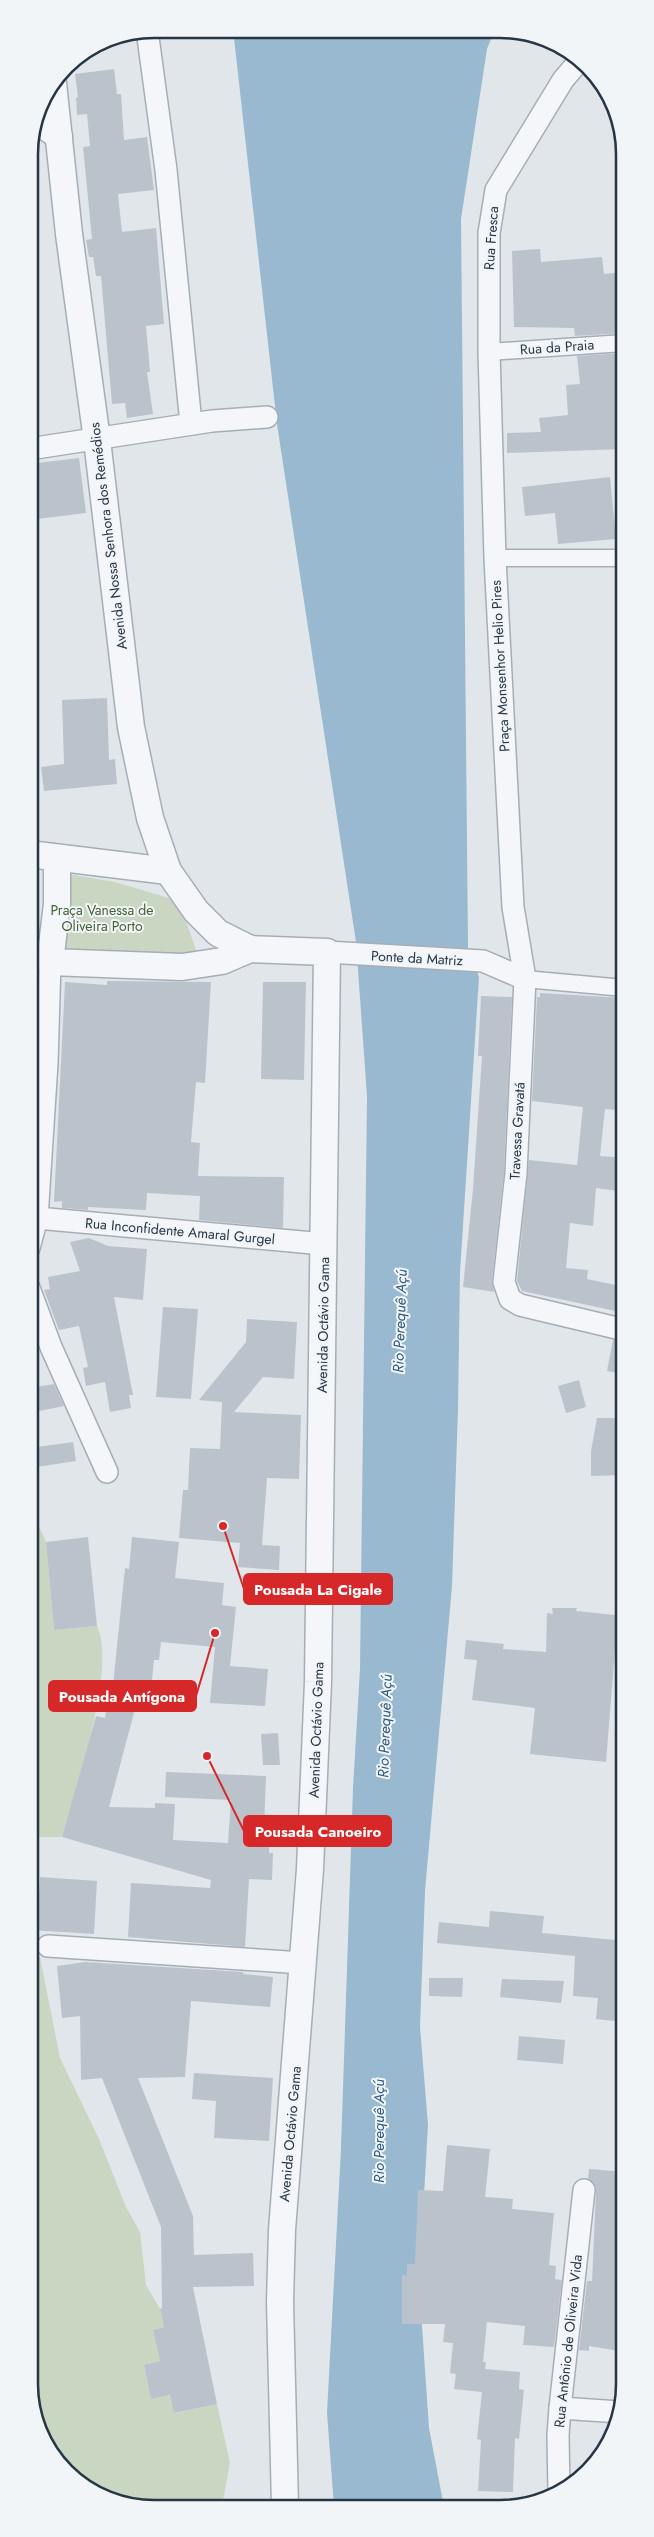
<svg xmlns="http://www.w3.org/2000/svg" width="654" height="2537" viewBox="0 0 654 2537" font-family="Jost,sans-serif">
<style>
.green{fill:#c9d6c1}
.water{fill:#98b9cf}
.building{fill:#bac3cc}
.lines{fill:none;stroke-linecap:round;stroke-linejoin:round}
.pedestrian-casing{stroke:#a5aeb6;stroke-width:19}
.minor-casing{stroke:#a5aeb6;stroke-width:24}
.tertiary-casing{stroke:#a5aeb6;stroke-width:29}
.pedestrian{stroke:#f4f6f9;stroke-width:16}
.minor{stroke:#f4f6f9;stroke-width:21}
.tertiary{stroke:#f4f6f9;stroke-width:26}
.labels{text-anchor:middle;stroke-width:4;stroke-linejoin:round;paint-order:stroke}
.street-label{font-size:14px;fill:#273645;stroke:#f1f5f8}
.park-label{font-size:14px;fill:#416233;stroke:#f1f5f8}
.water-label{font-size:15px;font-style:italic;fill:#2d5a7e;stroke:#f1f5f8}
.rim{fill:none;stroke:#273645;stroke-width:2.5}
.leader{fill:none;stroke:#d62828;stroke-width:2}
.callout-dot{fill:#d62828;stroke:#f1f5f8;stroke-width:2}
.callout{fill:#d62828;stroke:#d62828;stroke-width:2}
.callout-label{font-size:15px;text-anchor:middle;font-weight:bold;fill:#fff}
</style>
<rect width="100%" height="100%" fill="#e1e6eb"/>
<g class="green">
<path d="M62 873 115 882 179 901 200 962 67 954 63 949Z"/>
<path d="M37 1522 46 1542 54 1630 97 1626C117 1667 75 1791 62 1837H30V1523Z"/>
<path d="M30 1956 40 1957 60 2058 99 2139 126 2207 140 2232 146 2285 160 2309 164 2327 153 2330 160 2361 144 2365 151 2399 170 2395 175 2413 217 2404 230 2463 222 2506H129L91 2492 60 2466 30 2400Z"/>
</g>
<path class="water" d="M233 29 494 31 487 49 461 219 468 948 479 977 460 1272 458 1409 452 1586 425 1891 420 2027 428 2125 419 2282 429 2428 444 2507 334 2506 327 2413 341 2149 353 1788 360 1669 367 1096 356 942 277 424Z"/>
<g class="building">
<path d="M114 69 117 94H121L124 140 147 137 154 190 118 194 122 232 156 228 164 324 146 326 150 372H147L153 414 127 418 125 403 112 404 101 276H96L93 257H89L86 240 92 239 83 147 90 146 87 114 77 115 76 98 78 97 75 74Z"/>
<path d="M540 249 541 262 602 257 604 274 624 272V333L575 336 574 328 514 327 512 251Z"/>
<path d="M624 353V449L507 453V433L541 432 539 418 568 415 566 385 580 384 577 356Z"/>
<path d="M79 458 86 513 29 520V464Z"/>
<path d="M610 477 616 539 558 544 555 513 525 516 522 487Z"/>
<path d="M107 698 109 760 115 759 117 784 44 791 41 767 64 764 62 700Z"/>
<path d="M107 981 211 982 205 1083 196 1082 191 1142 200 1143 198 1176 284 1177 283 1228 199 1220 200 1196 147 1193 146 1210 88 1207V1210L62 1208V1201L54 1202 65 982 107 985Z"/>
<path d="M263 982H306L304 1080 261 1079Z"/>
<path d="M540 993 624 998 625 1111 605 1109 600 1156 625 1158V1192L596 1188 593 1226 570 1223 566 1268 588 1270 587 1279 625 1287V1313L522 1291 517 1281 529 1160 577 1165 583 1107 532 1101 537 997H540Z"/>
<path d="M481 996 512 997 504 1172 492 1281 494 1292 463 1287 473 1189 482 1056H478Z"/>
<path d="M89 1238 108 1246 147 1249 143 1300 114 1297 133 1395H129L131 1408 110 1412 105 1382 86 1386 83 1368 88 1367 79 1326 59 1330 44 1290 50 1289 48 1277 80 1271 70 1242Z"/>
<path d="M163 1307 198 1309 191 1399 156 1397Z"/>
<path d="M247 1319 297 1322 294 1379 263 1377 234 1412 301 1415 299 1479 267 1478 262 1545 280 1546 279 1570 238 1567 240 1543 179 1538 183 1490H188L190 1448 220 1449 222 1402 199 1400 246 1342Z"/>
<path d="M613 1340 625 1342V1374L607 1371Z"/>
<path d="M579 1380 586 1407 566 1413 558 1386Z"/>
<path d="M54 1384 64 1406 29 1413V1388Z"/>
<path d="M597 1418H625V1475L591 1476V1451Z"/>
<path d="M73 1442 76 1461 30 1468V1448Z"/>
<path d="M88 1537 97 1626 54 1630 46 1542Z"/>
<path d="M132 1537 179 1542 175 1578 224 1583 222 1605 236 1607 230 1666 268 1669 265 1706 210 1703 215 1647 161 1642 159 1660H154L149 1710 135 1709 109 1807 155 1808V1803L175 1804 173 1840 228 1843 231 1800 165 1797 166 1772 266 1776 264 1829H270L269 1853H273L272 1880 249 1879 245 1947 128 1937 131 1883 210 1888 211 1880 62 1837 96 1716 105 1718 109 1685H113L125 1568 129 1569Z"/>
<path d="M552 1608H577L576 1611 625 1616V1651L615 1650 606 1762 530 1754 535 1708 472 1700 477 1660 464 1659 466 1640 504 1644 503 1649 546 1652 547 1613 553 1614Z"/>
<path d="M278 1733 280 1765H263L261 1734Z"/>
<path d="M40 1877 97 1881 94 1934 30 1930V1898L39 1897Z"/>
<path d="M490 1911 544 1916 542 1933 625 1941V2022L596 2019 598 1998 573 1996 575 1956 437 1943 439 1922 489 1927Z"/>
<path d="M85 1962 243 1972V1974L273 1977 270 2007 191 2001 185 2077 138 2078 193 2216 194 2255 253 2253 254 2286 193 2287 217 2404 174 2413 170 2395 151 2399 144 2365 160 2361 153 2330 164 2327 160 2309 162 2308 161 2227 102 2078 81 2080 80 2016 62 2018 57 1966Z"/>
<path d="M429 1978H463L462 1997 429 1996Z"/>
<path d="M502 1979 564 1981 561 2003 500 1997Z"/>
<path d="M519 2036 565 2040 563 2064 517 2060Z"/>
<path d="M194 2073 273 2078 269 2141 214 2138 216 2101 192 2099Z"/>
<path d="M447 2145 490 2149 485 2197 513 2199 512 2209 554 2213 549 2265 556 2266 555 2279 562 2280 554 2347 523 2345 525 2326 487 2322 483 2362H486L485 2369 520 2372 519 2389 524 2390 519 2439 515 2438 513 2492 478 2491 481 2440 477 2439 482 2392 454 2389 456 2374 450 2373 453 2343 443 2342 445 2324H402V2275L407 2276V2264H415L418 2190 443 2191Z"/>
<path d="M589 2169 625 2172V2352L589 2346V2351L579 2350 587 2281H592L596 2191 595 2185 588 2178Z"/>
</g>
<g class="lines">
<g class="pedestrian-casing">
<g id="pedestrian">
<path d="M489 352 624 343"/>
<path d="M495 558H624"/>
<path d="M525 979 624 988"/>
</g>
</g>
<g class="minor-casing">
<g id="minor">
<path d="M147 30 166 170 191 424"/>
<path d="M580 60 563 80 496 190 489 233V352L495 558 513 907 525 979 516 1173 504 1282 510 1299 520 1305 625 1330"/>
<path d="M29 449 212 421 267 417"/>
<path d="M327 952 483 961 525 979"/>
<path d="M37 1218 324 1244"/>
<path d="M29 1248 37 1218 47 1063 50 962"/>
<path d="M29 1288 51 1347 107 1472"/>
<path d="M48 1946 303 1963"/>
<path d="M560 2408 620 2412"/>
<path d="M559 2493 558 2435 560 2408 584 2190"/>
</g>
</g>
<g class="tertiary-casing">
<g id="tertiary">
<path d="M53 83 69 234 97 440 131 727 150 818 168 871 196 911 218 933 250 949"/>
<path d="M35 120 59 136"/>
<path d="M29 854 168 871"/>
<path d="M57 858V904L50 962 182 967 222 961 250 949 327 952 318 1682 310 1869 282 2230 280 2302 285 2506"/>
</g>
</g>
<use href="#pedestrian" class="pedestrian"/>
<use href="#minor" class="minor"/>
<use href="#tertiary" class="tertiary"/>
</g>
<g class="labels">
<g class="street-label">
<text transform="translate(491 238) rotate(-86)" y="5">Rua Fresca</text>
<text transform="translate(557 347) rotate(-4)" y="5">Rua da Praia</text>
<text transform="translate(108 536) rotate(-97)" y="5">Avenida Nossa Senhora dos Remédios</text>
<text transform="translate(500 666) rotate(-93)" y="5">Praça Monsenhor Helio Pires</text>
<text transform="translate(417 958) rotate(3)" y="5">Ponte da Matriz</text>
<text transform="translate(517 1131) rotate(-87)" y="5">Travessa Gravatá</text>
<text transform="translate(180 1231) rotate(5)" y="5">Rua Inconfidente Amaral Gurgel</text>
<text transform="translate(323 1325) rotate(-89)" y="5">Avenida Octávio Gama</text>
<text transform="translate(316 1730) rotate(-88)" y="5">Avenida Octávio Gama</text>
<text transform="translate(290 2134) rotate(-85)" y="5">Avenida Octávio Gama</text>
<text transform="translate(568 2341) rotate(-84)" y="5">Rua Antônio de Oliveira Vida</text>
</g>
<g class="park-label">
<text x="102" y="915">Praça Vanessa de<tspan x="102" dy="16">Oliveira Porto</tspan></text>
</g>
<g class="water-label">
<text transform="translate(400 1321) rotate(-88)" y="5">Rio Perequê Açú</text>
<text transform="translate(385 1726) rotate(-88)" y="5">Rio Perequê Açú</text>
<text transform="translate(379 2131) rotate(-90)" y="5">Rio Perequê Açú</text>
</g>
</g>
<path d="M0 0H654V2537H0ZM154 38H500A116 116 0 0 1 616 154V2384A116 116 0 0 1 500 2500H154A116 116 0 0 1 38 2384V154A116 116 0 0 1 154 38Z" fill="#f1f5f8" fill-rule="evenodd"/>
<path class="rim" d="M154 38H500A116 116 0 0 1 616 154V2384A116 116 0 0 1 500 2500H154A116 116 0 0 1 38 2384V154A116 116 0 0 1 154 38Z"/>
<path class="leader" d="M223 1526L244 1589M215 1633L196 1696M207 1756L244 1831"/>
<g class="callout-dot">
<circle cx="223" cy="1526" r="5"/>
<circle cx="215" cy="1633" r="5"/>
<circle cx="207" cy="1756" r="5"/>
</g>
<g class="callout">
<rect x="244" y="1574" width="148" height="30" rx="5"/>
<rect x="49" y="1681" width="147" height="30" rx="5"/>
<rect x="244" y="1816" width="147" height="30" rx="5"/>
</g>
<g class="callout-label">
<text x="318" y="1595">Pousada La Cigale</text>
<text x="122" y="1702">Pousada Antígona</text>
<text x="318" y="1837">Pousada Canoeiro</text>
</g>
</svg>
